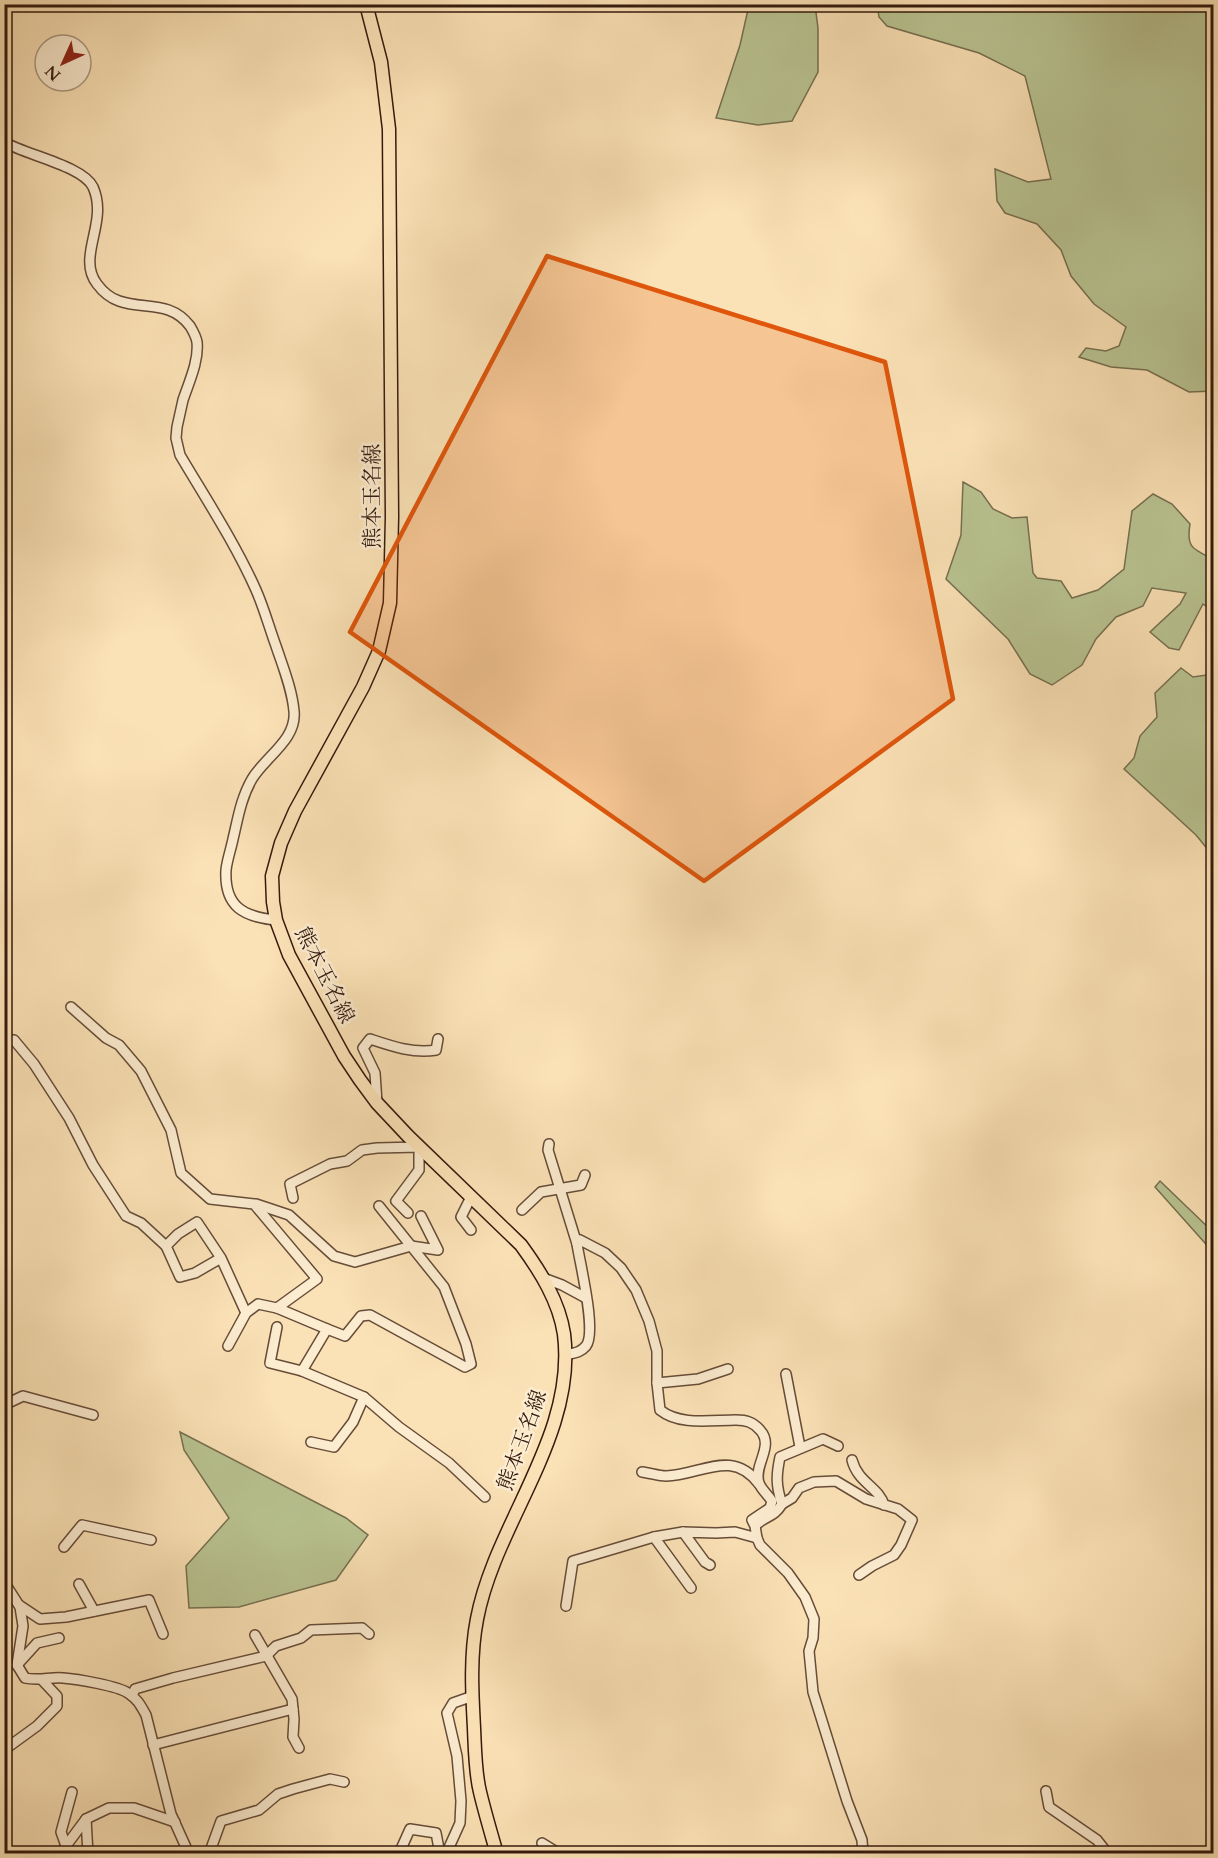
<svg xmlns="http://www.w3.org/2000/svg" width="1218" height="1858" viewBox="0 0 1218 1858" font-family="Cardo,'Noto Serif JP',serif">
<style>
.green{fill:#b9c492;stroke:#776f50;stroke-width:1.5}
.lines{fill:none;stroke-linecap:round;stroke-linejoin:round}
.minor-casing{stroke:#664c38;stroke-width:12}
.major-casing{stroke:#351a0e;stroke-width:15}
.minor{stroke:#fcecd0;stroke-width:9}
.major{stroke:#fbe2b6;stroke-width:12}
.marked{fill:#df560c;fill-opacity:0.2;stroke:#df560c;stroke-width:4.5;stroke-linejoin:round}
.labels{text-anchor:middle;stroke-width:5;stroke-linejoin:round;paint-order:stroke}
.street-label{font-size:21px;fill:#351a0e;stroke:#fcecd0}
</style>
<rect width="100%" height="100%" fill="#fbe2b6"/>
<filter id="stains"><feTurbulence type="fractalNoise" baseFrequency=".00333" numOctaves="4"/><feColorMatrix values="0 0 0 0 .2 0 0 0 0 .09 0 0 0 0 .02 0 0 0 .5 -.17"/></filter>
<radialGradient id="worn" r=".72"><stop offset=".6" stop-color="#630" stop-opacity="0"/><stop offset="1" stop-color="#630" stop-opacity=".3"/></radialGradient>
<g class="green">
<path d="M749 5H815L818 28V72L792 121 758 125 716 118 740 45Z"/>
<path d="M877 5H1213V391L1189 392 1147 370 1111 367 1079 357 1086 348 1106 351 1119 346 1126 327 1094 304 1071 276 1061 250 1037 224 1005 213 997 201 995 169 1028 182 1051 179 1025 76 979 53 887 26 879 17Z"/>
<path d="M963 482 981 492 993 509 1012 518 1027 517 1033 573 1037 578 1061 581 1072 598 1098 590 1124 569 1132 511 1153 494 1172 504 1190 524C1186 548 1193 549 1213 559V611L1203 604 1179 650 1169 648 1150 632 1180 604 1186 593 1152 588 1143 606 1116 617 1096 639 1082 665 1052 685 1030 674 1008 639 946 579 961 535Z"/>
<path d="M1181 668 1193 677 1213 674V856L1196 835 1124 769 1134 758 1140 736 1157 717 1155 693Z"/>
<path d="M1160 1181 1213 1232V1252L1155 1187Z"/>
<path d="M180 1432 346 1518 368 1535 336 1580 239 1607 189 1608 186 1566 229 1518 184 1450Z"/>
</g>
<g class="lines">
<g class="minor-casing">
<g id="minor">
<path d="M4 142C26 155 83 166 93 187 109 223 76 256 97 284 103 292 110 298 119 301 144 310 170 300 190 326 193 331 196 336 197 342 199 361 189 382 183 400 181 409 179 418 177 427L176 438 180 455C206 499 235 543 256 590 264 608 269 627 276 646 283 667 292 689 294 711 297 740 265 757 252 779 241 798 238 818 233 839 231 849 227 860 226 870 224 907 244 917 276 920"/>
<path d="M71 1007 106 1038 119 1045 141 1071 171 1130 181 1173 210 1199 254 1204 317 1279 277 1308 327 1329"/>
<path d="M14 1040 34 1064 69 1118 93 1165 126 1216 141 1223 166 1246"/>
<path d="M377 1103 375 1073 363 1048 370 1039C391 1046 414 1054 436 1050L438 1039"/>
<path d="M549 1144 548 1150 577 1244"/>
<path d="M293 1198 290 1184 330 1164 347 1161 362 1150 377 1148 419 1147V1170L396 1201 408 1213"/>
<path d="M256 1204 289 1215 334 1256 355 1262 411 1246 438 1250 421 1216"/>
<path d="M522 1210 541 1192 581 1185 585 1175"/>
<path d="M471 1230 461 1217 471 1197"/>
<path d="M221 1258 197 1222 178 1234 166 1246 180 1277 195 1273 221 1258 246 1313"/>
<path d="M543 1278 562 1285 586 1298"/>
<path d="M277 1327 270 1363 302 1371 364 1397 399 1427 449 1463 485 1497"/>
<path d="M228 1346 246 1313 258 1304 277 1308"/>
<path d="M565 1355C574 1353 580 1353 586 1346 597 1332 580 1264 577 1244L580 1240 605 1253 621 1268 636 1290 649 1321 657 1351V1383L660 1410C680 1426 711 1420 736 1420 746 1420 753 1422 760 1430 775 1446 753 1465 759 1483 761 1489 768 1495 772 1501L770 1508 752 1520 755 1526 757 1538 735 1532 716 1533 683 1532 705 1562 710 1565"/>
<path d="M302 1371 327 1329 345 1336 361 1316 370 1315 465 1367 471 1364 466 1344 444 1287 379 1206"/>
<path d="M786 1374 800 1447"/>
<path d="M657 1383 698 1379 728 1369"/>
<path d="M4 1405 23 1396 93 1415"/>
<path d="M311 1442 334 1447 353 1422 364 1397"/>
<path d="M852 1460C858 1483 879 1487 884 1505"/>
<path d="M642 1472C650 1473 659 1476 666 1476 701 1475 732 1448 759 1484"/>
<path d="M782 1504 792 1498 799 1488 814 1482 836 1481 866 1499 898 1509 912 1520 901 1545 894 1555 872 1566 859 1575"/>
<path d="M757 1524C768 1515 774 1517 782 1504 776 1486 776 1476 780 1457L823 1439 838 1446"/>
<path d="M683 1532 654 1537 691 1588"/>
<path d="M757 1538 760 1545 788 1573 805 1597 814 1619 813 1638 809 1651 813 1692 847 1801 862 1840 863 1854"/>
<path d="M64 1547 82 1525 151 1540"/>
<path d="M4 1582 20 1607 23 1626 17 1665 25 1678C38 1681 50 1677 63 1678 77 1679 118 1686 128 1693 137 1698 141 1706 146 1715L171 1814 189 1854"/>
<path d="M79 1584 94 1611"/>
<path d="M19 1605 40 1619 66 1617 149 1600 163 1634"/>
<path d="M566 1606 573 1561 654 1537"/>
<path d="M255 1635 292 1699 294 1719 293 1737 299 1748"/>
<path d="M17 1665 37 1643 59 1638"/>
<path d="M132 1696 135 1689 173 1678 266 1656 276 1646 301 1638 311 1630 362 1628 369 1634"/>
<path d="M153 1745 293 1709"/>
<path d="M4 1750 37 1726 57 1706V1696L42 1680"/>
<path d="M1046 1791 1049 1807 1097 1840 1108 1854"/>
<path d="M86 1819 88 1854"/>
<path d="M542 1843 560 1854"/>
<path d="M66 1846 61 1832 72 1792"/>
<path d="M401 1849 410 1829 436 1833 440 1854"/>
<path d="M60 1854 86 1819 109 1808H134L175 1822"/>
<path d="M209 1854 221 1821 259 1810 278 1794 293 1789 330 1779 344 1782"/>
<path d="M446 1854 460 1823 461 1801 457 1756 447 1713 453 1703 473 1696"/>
</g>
</g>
<g class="major-casing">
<path id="major" d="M366 4 381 62 389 129 392 517 390 603 379 651 363 687 295 811 281 843 272 876 273 902 276 920 289 955 344 1056 360 1080 377 1103 408 1136 521 1245C540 1271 559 1301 564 1334 577 1436 495 1523 477 1619 470 1655 472 1692 474 1728 475 1749 475 1772 480 1792 485 1813 491 1833 497 1854"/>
</g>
<use href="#minor" class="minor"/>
<use href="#major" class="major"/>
</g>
<path class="marked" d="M547 256 885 362 953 699 704 881 350 632Z"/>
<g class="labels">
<g class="street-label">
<text transform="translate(372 496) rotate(-90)" y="7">熊本玉名線</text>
<text transform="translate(325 975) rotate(63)" y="7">熊本玉名線</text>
<text transform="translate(522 1440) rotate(-70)" y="7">熊本玉名線</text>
</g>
</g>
<rect width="1218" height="1858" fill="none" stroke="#fbe2b6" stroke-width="24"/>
<rect x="6" y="6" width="1206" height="1846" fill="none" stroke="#351a0e" stroke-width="3"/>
<rect x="12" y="12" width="1194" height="1834" fill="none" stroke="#351a0e" stroke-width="1.5"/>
<g transform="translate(63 63) rotate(225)"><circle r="28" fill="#fcecd0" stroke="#ac9882" stroke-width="1.5"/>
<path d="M0-4.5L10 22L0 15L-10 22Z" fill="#8f2418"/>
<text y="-9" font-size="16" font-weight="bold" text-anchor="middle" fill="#351a0e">N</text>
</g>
<rect width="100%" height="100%" filter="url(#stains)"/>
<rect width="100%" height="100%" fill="url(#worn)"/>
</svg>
